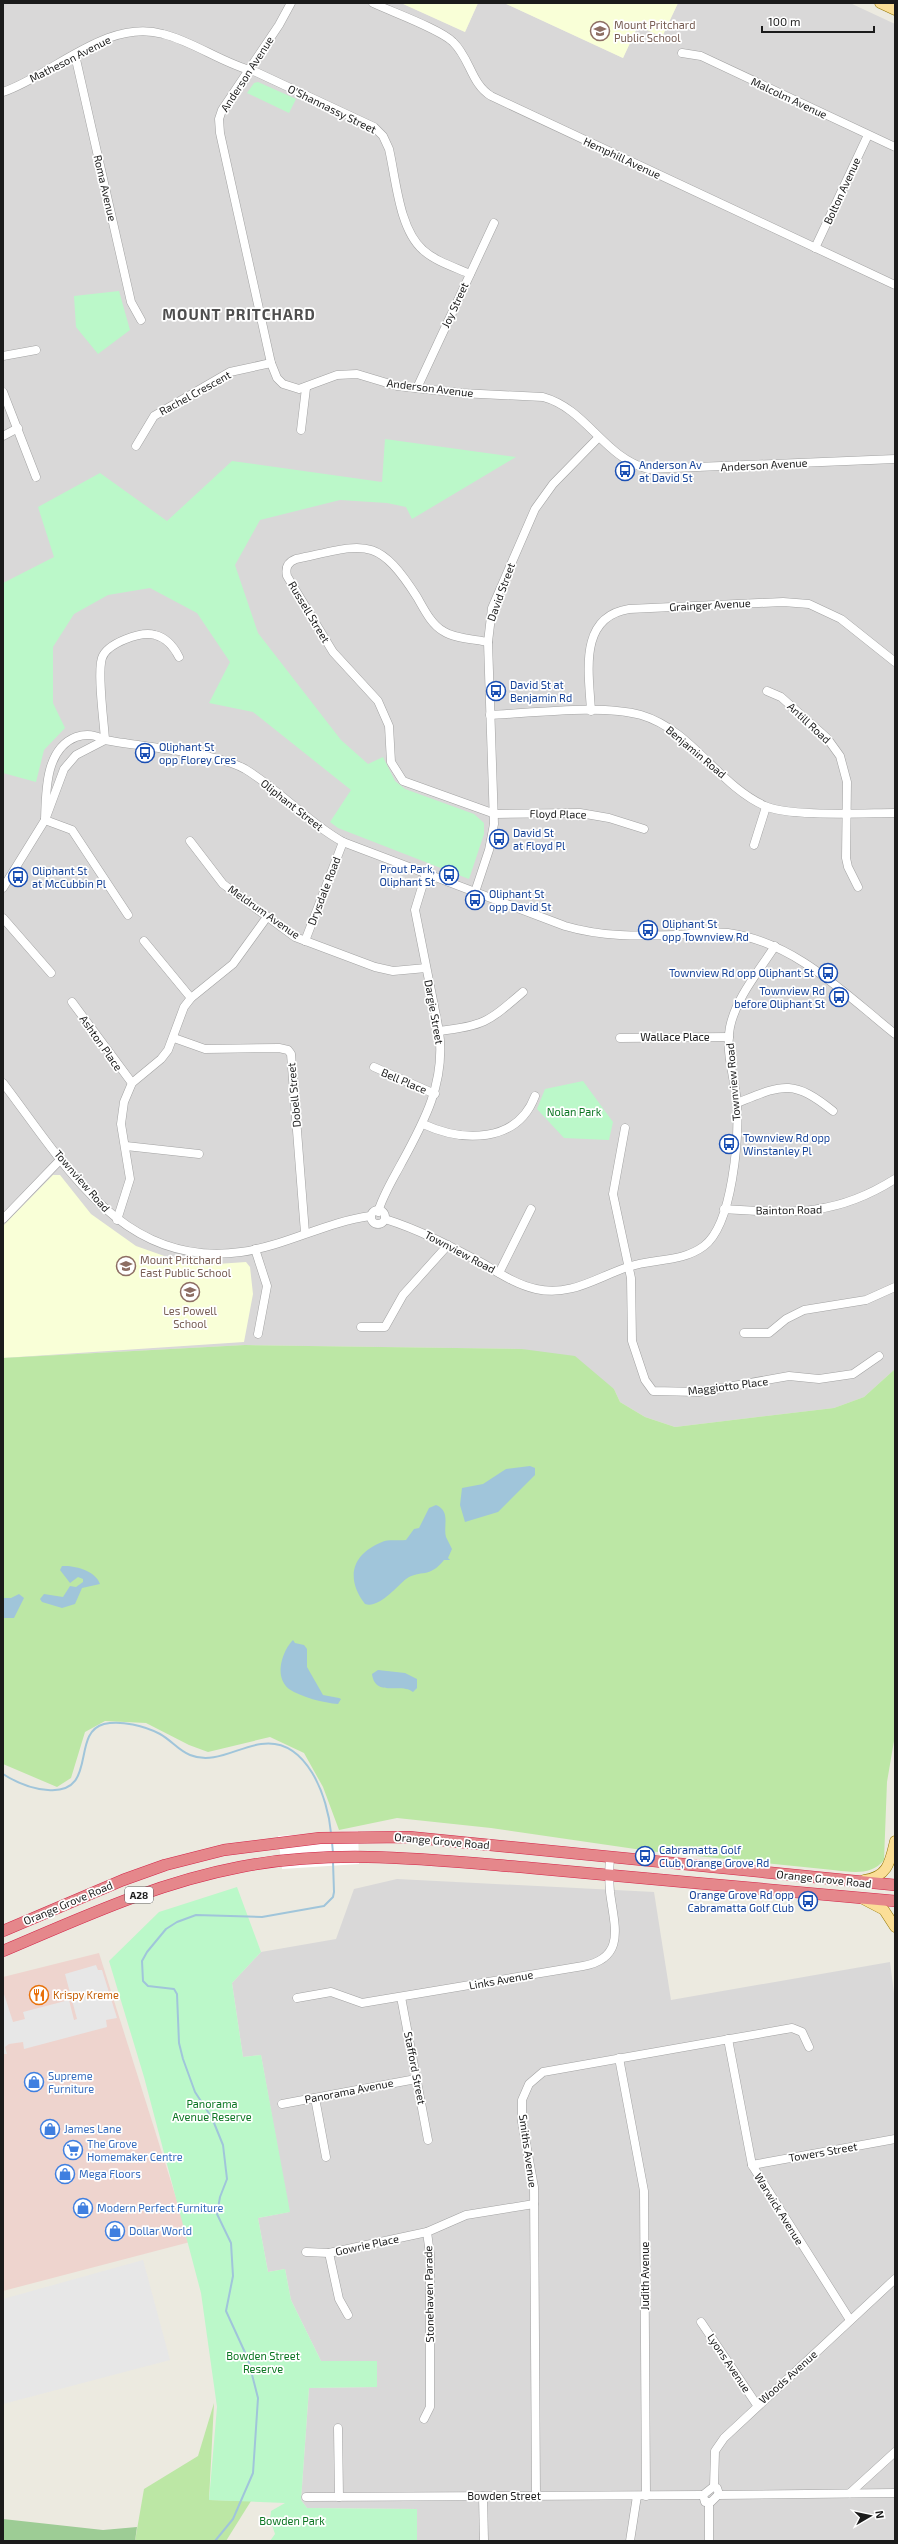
<svg xmlns="http://www.w3.org/2000/svg" width="898" height="2544" viewBox="0 0 898 2544" font-family="'Exo 2',sans-serif">
<style>
.residential{fill:#d9d8d8}
.commercial{fill:#eed4ce}
.education{fill:#f9ffd7}
.grass{fill:#bce7a5}
.forest{fill:#9dcc95}
.park{fill:#bbf8c9}
.parking{fill:#e7e7e7}
.water{fill:#a0c5da}
.pier{fill:#fff}
.lines{fill:none;stroke-linecap:round;stroke-linejoin:round}
.stream{stroke:#a0c5da;stroke-width:2}
.minor-casing{stroke:#a2a2a2;stroke-width:9}
.major-casing{stroke:#907501;stroke-width:11}
.highway-casing{stroke:#d32448;stroke-width:12}
.minor{stroke:#fff;stroke-width:8}
.major{stroke:#fbde97;stroke-width:10}
.highway{stroke:#e5878b;stroke-width:11}
.labels{text-anchor:middle;stroke-width:3.5;stroke-linejoin:round;paint-order:stroke}
.shield{fill:#fff;stroke:#5f5f5f;stroke-width:1}
.shield-label{font-size:10px;font-weight:bold;fill:#1b1b1b}
.education-label{font-size:11px;fill:#785e54;stroke:#fff;text-anchor:start}
.street-label{font-size:11px;fill:#1b1b1b;stroke:#fff}
.transit-label{font-size:11px;fill:#164399;stroke:#fff;text-anchor:start}
.park-label{font-size:11px;fill:#0c7623;stroke:#fff}
.food-label{font-size:11px;fill:#c56008;stroke:#fff;text-anchor:start}
.shop-label{font-size:11px;fill:#366cbe;stroke:#fff;text-anchor:start}
.district-label{font-size:15px;font-weight:bold;letter-spacing:1px;fill:#4e4e4e;stroke:#fff}
</style>
<rect width="100%" height="100%" fill="#eceae0"/>
<g class="residential">
<path d="M3 3H401L465 32 478 3H504L623 58 638 25 662 37 678 3H850L895 24V1369L864 1397 834 1408 675 1427 645 1417 620 1402 614 1389 522 1349 245 1345 3 1358Z"/>
<path d="M397 1879 654 1892 671 2000 890 1962 895 2001V2541H417V2509L307 2508 301 2500 309 2388 376 2387V2361H321L291 2300 285 2269 268 2272 258 2218 289 2212 261 2055 243 2057 232 1983 261 1952 336 1939 354 1889Z"/>
</g>
<path class="commercial" d="M99 1953 190 2242 3 2291V1977Z"/>
<g class="education">
<path d="M401 3H478L465 32Z"/>
<path d="M504 3H678L662 37 638 26 623 58Z"/>
<path d="M53 1175H60L91 1214 136 1246 170 1258 183 1260 217 1264 246 1262 250 1267 253 1294 244 1342 3 1358V1226Z"/>
</g>
<g class="grass">
<path d="M245 1345 522 1349 575 1356 614 1389 620 1402 645 1417 675 1427 834 1408 864 1397 895 1369V1735L887 1782 884 1860C871 1876 852 1872 833 1870L649 1851 491 1828 397 1818 339 1830 323 1787 304 1753 270 1737 208 1752 189 1745 146 1723 105 1721 85 1732 71 1778 57 1787 3 1764V1358Z"/>
<path d="M214 2403 209 2500 251 2501 226 2541H135L144 2489 198 2456Z"/>
</g>
<path class="forest" d="M3 2519 103 2530 137 2527 135 2541H3Z"/>
<g class="park">
<path d="M258 82 296 99 289 113 247 93 254 83Z"/>
<path d="M119 291 130 330 98 354 76 327 74 296Z"/>
<path d="M385 439 516 457 412 519 406 507 387 503 340 500 260 520 235 565 258 633 341 740 368 764 383 757 395 781 405 789 474 814 484 823V834L469 879 338 828 330 822 351 790 253 712 209 703 230 662 197 613 150 588 108 595 74 614 53 647V703L65 728 44 750 36 782 3 773V583L54 557 38 507 100 473 167 521 232 461 382 482Z"/>
<path d="M583 1081 613 1122 609 1140 564 1138 537 1109 545 1089Z"/>
<path d="M237 1887 261 1952 232 1983 243 2057 261 2055 290 2212 258 2218 268 2272 285 2269 291 2300 321 2361H377V2387L309 2388 301 2500 307 2508 417 2509V2541H270L275 2534 270 2519 271 2511 285 2503 209 2500 217 2407 201 2293 144 2077 109 1961 159 1912Z"/>
</g>
<g class="parking">
<path d="M384 869 405 877 399 891 379 883Z"/>
<path d="M96 1965 98 1970H102L117 2018 106 2020 107 2027 24 2049 23 2042 9 2044 5 2047 7 2054H3V1991L13 2022 25 2019 23 2012 69 2000 74 2020 77 2019 65 1974Z"/>
<path d="M143 2260 170 2360 3 2404V2299Z"/>
</g>
<g class="water">
<path d="M530 1466 535 1468V1475L498 1512 465 1522 460 1505 462 1488 483 1484 506 1469Z"/>
<path d="M436 1505C451 1511 443 1526 446 1537 448 1541 450 1545 452 1549L448 1558 450 1560H444C429 1579 421 1569 406 1579 397 1586 379 1609 365 1604 345 1578 352 1554 382 1542 388 1539 398 1541 406 1540L414 1529 419 1528 429 1508Z"/>
<path d="M62 1566C75 1565 96 1571 100 1584L82 1588 75 1604 62 1608 42 1602 40 1599 44 1594 63 1597 70 1586 76 1587 83 1582V1579L78 1577 70 1583 60 1570Z"/>
<path d="M19 1594 24 1598 14 1618H3V1598H11Z"/>
<path d="M293 1640 295 1643 304 1645 307 1649V1667L323 1695 339 1698 341 1699 338 1704C324 1703 301 1697 289 1689 273 1676 283 1650 293 1640Z"/>
<path d="M378 1670 405 1673 417 1679V1688L413 1692C401 1682 375 1698 372 1674Z"/>
</g>
<path class="pier" d="M358 1831 359 1864 282 1869 278 1836Z"/>
<g class="lines">
<g class="stream">
<path d="M3 1774C17 1783 31 1789 48 1790 99 1794 70 1733 104 1724 121 1720 145 1726 160 1734 171 1740 179 1751 190 1755 214 1765 238 1747 261 1744 307 1737 328 1798 331 1833"/>
<path d="M332 1842 333 1853"/>
<path d="M215 2541 233 2519 253 2473 258 2398 248 2359 226 2311 233 2276 231 2243 217 2214 220 2197 227 2179 223 2145 212 2118 195 2092 183 2059 179 2043 177 1994 174 1989 148 1986 143 1981 142 1961 147 1952 166 1929 177 1922 196 1915 262 1917 324 1906 333 1897 334 1892 333 1862"/>
</g>
<g class="minor-casing">
<g id="minor">
<path d="M291 3 279 25 222 110 219 119 220 133 271 363 277 378 283 384 299 389 337 375 357 374 397 386 461 393 543 397C587 409 603 457 648 469L895 459"/>
<path d="M373 3C392 12 440 29 453 42 470 58 471 84 491 96L895 285"/>
<path d="M682 53 701 56 895 147"/>
<path d="M75 55 131 302 141 320"/>
<path d="M3 92C53 75 107 18 163 34 195 42 223 64 256 72L374 127 383 136 389 149C396 179 399 229 423 250 435 261 454 267 470 274"/>
<path d="M815 248 868 135"/>
<path d="M3 356 36 350"/>
<path d="M417 388 494 223"/>
<path d="M3 392 36 477"/>
<path d="M301 430 306 388"/>
<path d="M3 436 18 428"/>
<path d="M136 446 154 416 230 372 271 363"/>
<path d="M488 642C474 639 455 639 443 631 431 624 424 609 417 597 376 533 364 545 296 559 288 562 285 567 287 576L333 652 378 701 389 726 391 762 403 781 495 814 580 813 609 818 644 829"/>
<path d="M767 691 781 697 827 738 840 756 847 782 846 858 848 867 858 887"/>
<path d="M591 711C589 673 578 617 629 609L783 602 809 604 841 619 895 662"/>
<path d="M490 715C532 713 603 704 641 715 692 730 718 785 765 806 789 817 865 813 895 813"/>
<path d="M105 740C104 722 97 673 102 658 107 643 141 631 155 635 167 638 174 647 179 657"/>
<path d="M45 820C46 792 45 749 76 737 87 733 95 735 105 740 142 747 215 752 245 769 280 790 307 822 343 842L565 926C602 937 638 936 676 935 694 934 711 931 728 933 795 942 845 994 895 1034"/>
<path d="M45 820 72 830 128 915"/>
<path d="M190 841 223 884 295 937 375 967 393 971 426 968"/>
<path d="M754 845 766 807"/>
<path d="M3 888 45 820 64 769 76 755 105 740"/>
<path d="M475 892 489 850 494 824 488 642 492 608 535 509 553 484 598 438"/>
<path d="M3 918 51 973"/>
<path d="M144 941 191 998"/>
<path d="M305 941 343 842"/>
<path d="M72 1002 132 1083"/>
<path d="M439 1031C484 1026 488 1022 523 992"/>
<path d="M174 1038 205 1049 279 1048 288 1050 291 1054 305 1233"/>
<path d="M620 1038 729 1037"/>
<path d="M374 1067 435 1094"/>
<path d="M3 1083C65 1164 122 1269 241 1252 285 1246 326 1222 370 1216"/>
<path d="M737 1103C782 1085 792 1078 833 1111"/>
<path d="M423 1124C462 1142 517 1144 535 1096"/>
<path d="M625 1128 613 1194 631 1278 632 1341 645 1380 653 1391 699 1392 789 1376 819 1379 853 1374 879 1356"/>
<path d="M126 1146 199 1154"/>
<path d="M724 1209C792 1213 835 1217 895 1179"/>
<circle cx="378" cy="1217" r="7"/>
<path d="M378 1212C383 1195 393 1179 401 1164 424 1122 446 1082 439 1031L415 910 426 874"/>
<path d="M3 1219 61 1159"/>
<path d="M385 1219C420 1230 450 1246 482 1263 499 1273 517 1285 536 1289 571 1297 597 1277 628 1267 654 1258 681 1263 704 1246 733 1224 739 1137 737 1103 735 1079 725 1052 730 1027 736 998 759 971 775 946"/>
<path d="M117 1220 130 1179 121 1124 124 1102 132 1083 161 1059 168 1050 184 1007 191 998 233 964 267 917"/>
<path d="M255 1249 267 1286 258 1334"/>
<path d="M499 1273 531 1209"/>
<path d="M361 1327H385L403 1295 448 1245"/>
<path d="M744 1333H769L786 1319 804 1310 866 1300 895 1287"/>
<path d="M401 1997 428 2140"/>
<path d="M297 1998 331 1992 362 2003 583 1966C627 1958 614 1925 610 1892 609 1881 609 1870 610 1858"/>
<path d="M728 2039 752 2165 850 2320"/>
<path d="M619 2058 644 2191 646 2496"/>
<path d="M315 2098 326 2157"/>
<path d="M282 2104 416 2079"/>
<path d="M752 2165 895 2139"/>
<path d="M306 2252 329 2253 427 2232"/>
<path d="M329 2253 339 2299 348 2315"/>
<path d="M701 2322 757 2405"/>
<path d="M424 2419 430 2407V2254L427 2232 466 2215 534 2204"/>
<path d="M338 2428 339 2497"/>
<path d="M713 2487 717 2488 719 2494 711 2502H705L703 2495Z"/>
<path d="M714 2487 715 2451 724 2438 895 2279"/>
<path d="M850 2493 895 2452"/>
<path d="M718 2495 895 2493"/>
<path d="M483 2496 484 2541"/>
<path d="M536 2496 534 2187 522 2122V2100L529 2084 543 2072 792 2028 802 2032 809 2047"/>
<path d="M306 2497 703 2495"/>
<path d="M630 2541 637 2496"/>
<path d="M709 2541V2503"/>
</g>
</g>
<g class="major-casing">
<g id="major">
<path d="M880 3 895 10"/>
<path d="M864 1880C888 1877 890 1862 895 1841"/>
<path d="M863 1899 884 1910 895 1927"/>
</g>
</g>
<g class="highway-casing">
<g id="highway">
<path d="M3 1931 123 1880 165 1865 224 1850 320 1838 409 1837 895 1885"/>
<path d="M3 1951C81 1918 156 1883 240 1867 337 1848 433 1860 531 1868 652 1878 774 1891 895 1901"/>
</g>
</g>
<use href="#minor" class="minor"/>
<use href="#major" class="major"/>
<use href="#highway" class="highway"/>
</g>
<defs>
<g id="school-ring" transform="scale(1)"><circle r="9.5" fill="#fff" stroke="#8d6e63" stroke-width="1.5"/><path d="M0-5L7-2L0 1L-7-2ZM-4 1L0 2.5L4 1V4Q0 6-4 4Z" fill="#8d6e63"/></g>
<g id="bus-ring" transform="scale(1)"><circle r="9.5" fill="#fff" stroke="#1a4fb4" stroke-width="1.5"/><path d="M-5-6H5V4H4V6H2V4H-2V6H-4V4H-5ZM-3.5-4V0h7V-4ZM-3.5 1.2v1.5H-2V1.2ZM2 1.2v1.5H3.5V1.2Z" fill="#1a4fb4"/></g>
<g id="restaurant-ring" transform="scale(1)"><circle r="9.5" fill="#fff" stroke="#e8710a" stroke-width="1.5"/><path d="M-5-6h1v4h1v-4h1v4h1v-4h1v5L-1.5 .5V6h-2V.5L-5-1ZM5-6V6H3V1.5H1.5Q1.5-4 5-6Z" fill="#e8710a"/></g>
<g id="shop-ring" transform="scale(1)"><circle r="9.5" fill="#fff" stroke="#3f7fe0" stroke-width="1.5"/><path d="M-5-2.5h2.3a2.7 3.5 0 0 1 5.4 0H5L5.5 6h-11ZM-1.5-2.5h3a1.5 2.3 0 0 0-3 0Z" fill="#3f7fe0"/></g>
<g id="supermarket-ring" transform="scale(1)"><circle r="9.5" fill="#fff" stroke="#3f7fe0" stroke-width="1.5"/><path d="M-6-5.5h2.5l.6 2H6L4.5 2H-2.5L-4.4-4H-6ZM-1.5 3.2a1.3 1.3 0 1 0 .1 0ZM3 3.2a1.3 1.3 0 1 0 .1 0Z" fill="#3f7fe0"/></g>
</defs>
<g fill-rule="evenodd">
<use href="#school-ring" x="600" y="31"/>
<use href="#bus-ring" x="625" y="471"/>
<use href="#bus-ring" x="496" y="691"/>
<use href="#bus-ring" x="145" y="753"/>
<use href="#bus-ring" x="499" y="839"/>
<use href="#bus-ring" x="449" y="875"/>
<use href="#bus-ring" x="18" y="877"/>
<use href="#bus-ring" x="475" y="900"/>
<use href="#bus-ring" x="648" y="930"/>
<use href="#bus-ring" x="828" y="973"/>
<use href="#bus-ring" x="839" y="997"/>
<use href="#bus-ring" x="729" y="1144"/>
<use href="#school-ring" x="126" y="1266"/>
<use href="#school-ring" x="190" y="1292"/>
<use href="#bus-ring" x="645" y="1856"/>
<use href="#bus-ring" x="808" y="1901"/>
<use href="#restaurant-ring" x="39" y="1995"/>
<use href="#shop-ring" x="34" y="2082"/>
<use href="#shop-ring" x="50" y="2129"/>
<use href="#supermarket-ring" x="73" y="2150"/>
<use href="#shop-ring" x="65" y="2174"/>
<use href="#shop-ring" x="83" y="2208"/>
<use href="#shop-ring" x="115" y="2231"/>
</g>
<g class="labels">
<rect class="shield" x="125" y="1887" width="28" height="16" rx="3"/>
<g class="shield-label">
<text x="139" y="1899">A28</text>
</g>
<g class="education-label">
<text x="614" y="29">Mount Pritchard<tspan x="614" dy="13">Public School</tspan></text>
<text x="140" y="1264">Mount Pritchard<tspan x="140" dy="13">East Public School</tspan></text>
<text x="190" y="1315" text-anchor="middle">Les Powell<tspan x="190" dy="13">School</tspan></text>
</g>
<g class="street-label">
<text transform="translate(70 59) rotate(-27)" y="4">Matheson Avenue</text>
<text transform="translate(247 74) rotate(-57)" y="4">Anderson Avenue</text>
<text transform="translate(789 98) rotate(25)" y="4">Malcolm Avenue</text>
<text transform="translate(332 109) rotate(26)" y="4">O'Shannassy Street</text>
<text transform="translate(622 158) rotate(25)" y="4">Hemphill Avenue</text>
<text transform="translate(105 188) rotate(77)" y="4">Roma Avenue</text>
<text transform="translate(842 191) rotate(-65)" y="4">Bolton Avenue</text>
<text transform="translate(455 305) rotate(-65)" y="4">Joy Street</text>
<text transform="translate(430 388) rotate(7)" y="4">Anderson Avenue</text>
<text transform="translate(195 393) rotate(-29)" y="4">Rachel Crescent</text>
<text transform="translate(764 465) rotate(-3)" y="4">Anderson Avenue</text>
<text transform="translate(501 592) rotate(-70)" y="4">David Street</text>
<text transform="translate(710 605) rotate(-3)" y="4">Grainger Avenue</text>
<text transform="translate(309 612) rotate(59)" y="4">Russell Street</text>
<text transform="translate(809 723) rotate(43)" y="4">Antill Road</text>
<text transform="translate(696 752) rotate(40)" y="4">Benjamin Road</text>
<text transform="translate(292 805) rotate(38)" y="4">Oliphant Street</text>
<text transform="translate(558 814) rotate(1)" y="4">Floyd Place</text>
<text transform="translate(324 891) rotate(-69)" y="4">Drysdale Road</text>
<text transform="translate(264 912) rotate(35)" y="4">Meldrum Avenue</text>
<text transform="translate(434 1012) rotate(80)" y="4">Dargie Street</text>
<text x="675" y="1041">Wallace Place</text>
<text transform="translate(101 1043) rotate(55)" y="4">Ashton Place</text>
<text transform="translate(404 1081) rotate(23)" y="4">Bell Place</text>
<text transform="translate(733 1082) rotate(-95)" y="4">Townview Road</text>
<text transform="translate(294 1095) rotate(-95)" y="4">Dobell Street</text>
<text transform="translate(82 1181) rotate(49)" y="4">Townview Road</text>
<text transform="translate(789 1210) rotate(-1)" y="4">Bainton Road</text>
<text transform="translate(460 1252) rotate(28)" y="4">Townview Road</text>
<text transform="translate(728 1386) rotate(-7)" y="4">Maggiotto Place</text>
<text transform="translate(442 1841) rotate(5)" y="4">Orange Grove Road</text>
<text transform="translate(824 1879) rotate(6)" y="4">Orange Grove Road</text>
<text transform="translate(68 1903) rotate(-23)" y="4">Orange Grove Road</text>
<text transform="translate(501 1980) rotate(-10)" y="4">Links Avenue</text>
<text transform="translate(415 2068) rotate(79)" y="4">Stafford Street</text>
<text transform="translate(349 2091) rotate(-11)" y="4">Panorama Avenue</text>
<text transform="translate(528 2151) rotate(82)" y="4">Smiths Avenue</text>
<text transform="translate(823 2152) rotate(-10)" y="4">Towers Street</text>
<text transform="translate(779 2209) rotate(58)" y="4">Warwick Avenue</text>
<text transform="translate(367 2245) rotate(-12)" y="4">Gowrie Place</text>
<text transform="translate(645 2276) rotate(-90)" y="4">Judith Avenue</text>
<text transform="translate(429 2294) rotate(-91)" y="4">Stonehaven Parade</text>
<text transform="translate(729 2363) rotate(56)" y="4">Lyons Avenue</text>
<text transform="translate(788 2377) rotate(-42)" y="4">Woods Avenue</text>
<text x="504" y="2500">Bowden Street</text>
</g>
<g class="transit-label">
<text x="639" y="469">Anderson Av<tspan x="639" dy="13">at David St</tspan></text>
<text x="510" y="689">David St at<tspan x="510" dy="13">Benjamin Rd</tspan></text>
<text x="159" y="751">Oliphant St<tspan x="159" dy="13">opp Florey Cres</tspan></text>
<text x="513" y="837">David St<tspan x="513" dy="13">at Floyd Pl</tspan></text>
<text x="435" y="873" text-anchor="end">Prout Park,<tspan x="435" dy="13">Oliphant St</tspan></text>
<text x="32" y="875">Oliphant St<tspan x="32" dy="13">at McCubbin Pl</tspan></text>
<text x="489" y="898">Oliphant St<tspan x="489" dy="13">opp David St</tspan></text>
<text x="662" y="928">Oliphant St<tspan x="662" dy="13">opp Townview Rd</tspan></text>
<text x="814" y="977" text-anchor="end">Townview Rd opp Oliphant St</text>
<text x="825" y="995" text-anchor="end">Townview Rd<tspan x="825" dy="13">before Oliphant St</tspan></text>
<text x="743" y="1142">Townview Rd opp<tspan x="743" dy="13">Winstanley Pl</tspan></text>
<text x="659" y="1854">Cabramatta Golf<tspan x="659" dy="13">Club, Orange Grove Rd</tspan></text>
<text x="794" y="1899" text-anchor="end">Orange Grove Rd opp<tspan x="794" dy="13">Cabramatta Golf Club</tspan></text>
</g>
<g class="park-label">
<text x="574" y="1116">Nolan Park</text>
<text x="212" y="2108">Panorama<tspan x="212" dy="13">Avenue Reserve</tspan></text>
<text x="263" y="2360">Bowden Street<tspan x="263" dy="13">Reserve</tspan></text>
<text x="292" y="2525">Bowden Park</text>
</g>
<g class="food-label">
<text x="53" y="1999">Krispy Kreme</text>
</g>
<g class="shop-label">
<text x="48" y="2080">Supreme<tspan x="48" dy="13">Furniture</tspan></text>
<text x="64" y="2133">James Lane</text>
<text x="87" y="2148">The Grove<tspan x="87" dy="13">Homemaker Centre</tspan></text>
<text x="79" y="2178">Mega Floors</text>
<text x="97" y="2212">Modern Perfect Furniture</text>
<text x="129" y="2235">Dollar World</text>
</g>
<g class="district-label">
<text x="239" y="320">MOUNT PRITCHARD</text>
</g>
</g>
<rect width="898" height="2544" fill="none" stroke="#1b1b1b" stroke-width="8"/>
<g transform="translate(870 2516) rotate(81)" stroke="#ffffff" stroke-width="3" paint-order="stroke">
<path d="M0-3L7 15L0 10L-7 15Z" fill="#1b1b1b"/>
<text y="-6" font-size="11" font-weight="bold" text-anchor="middle" fill="#1b1b1b">N</text>
</g>
<path d="M762 26v6h112v-6" fill="none" stroke="#1b1b1b" stroke-width="2"/>
<text x="768" y="26" font-size="12" fill="#1b1b1b" stroke="#ffffff" stroke-width="3" paint-order="stroke">100 m</text>
</svg>
